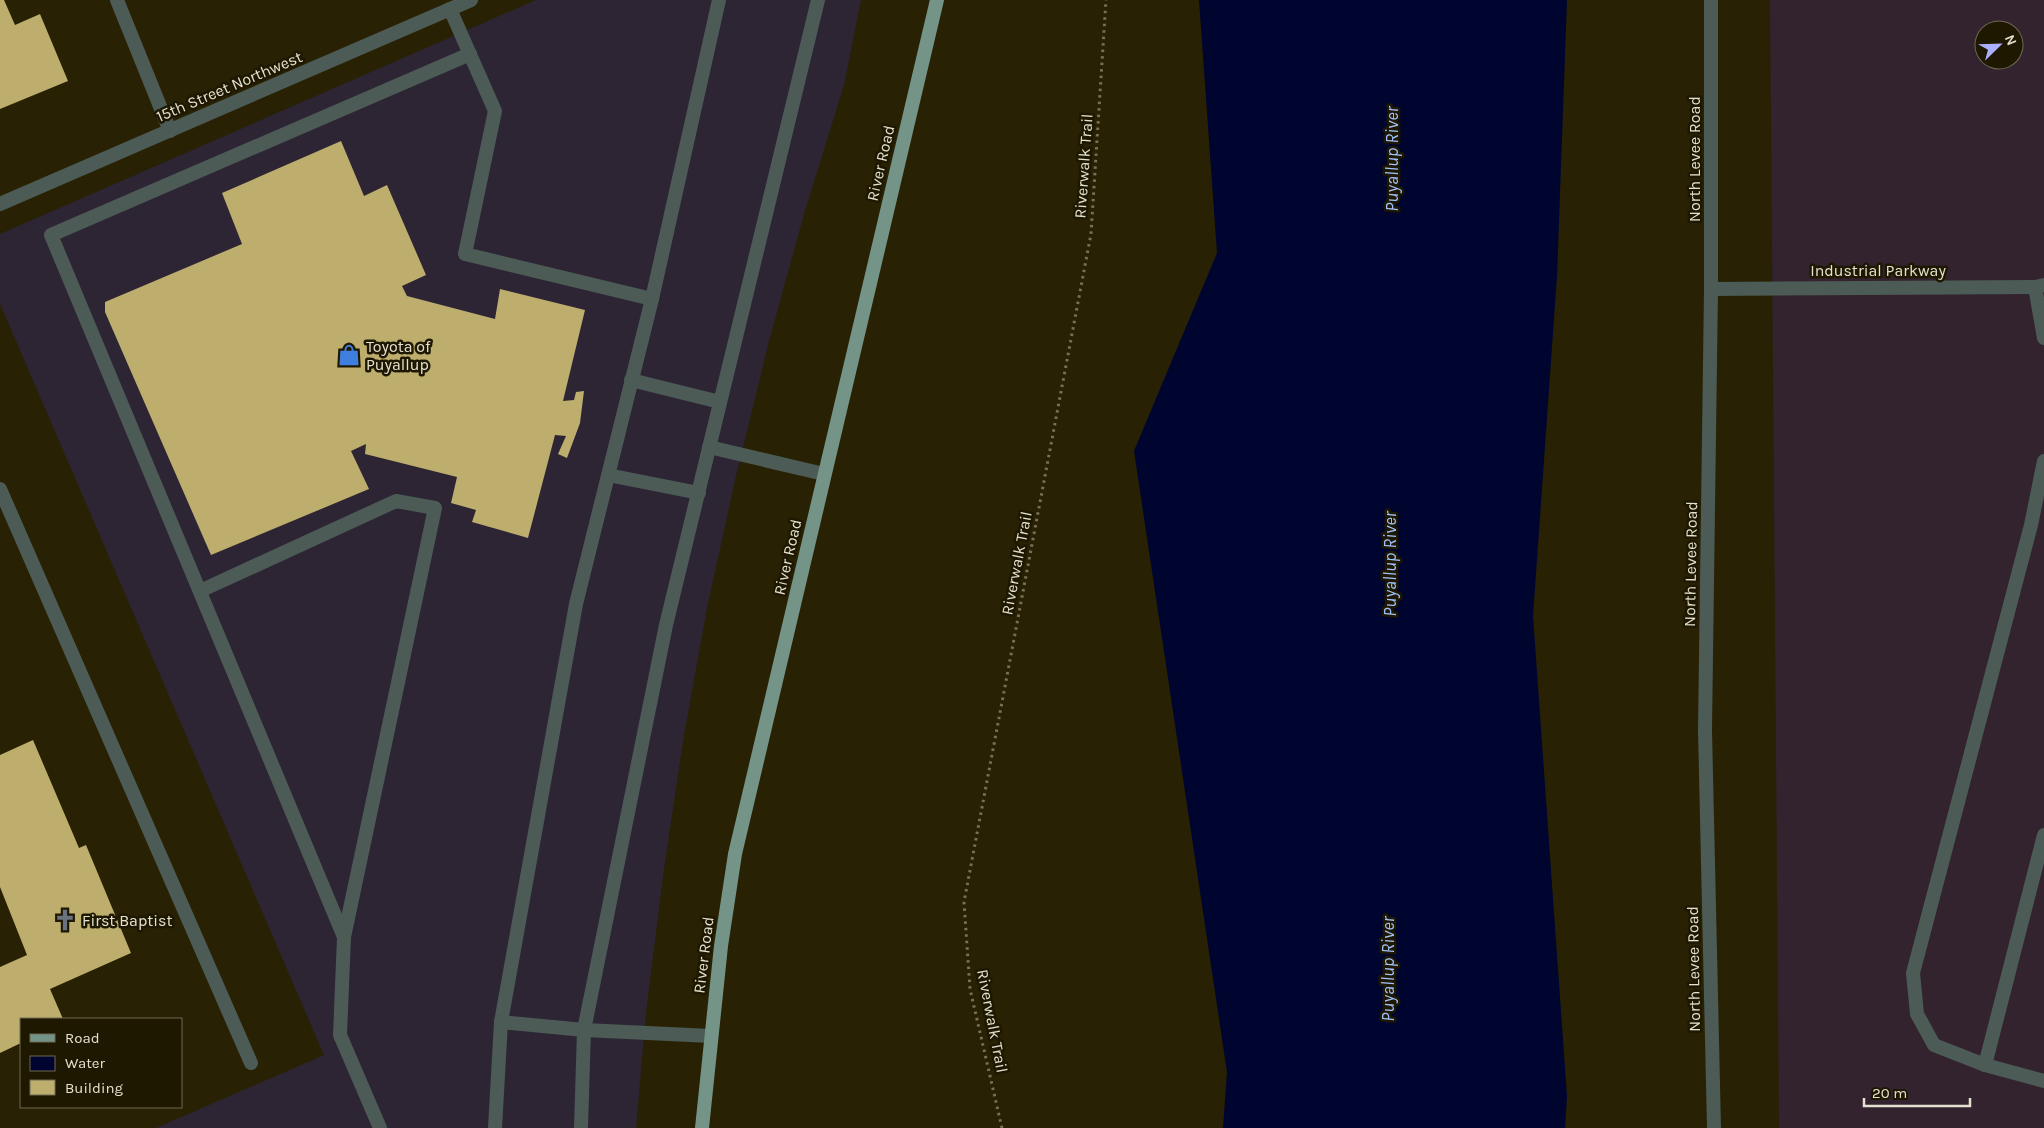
<svg xmlns="http://www.w3.org/2000/svg" width="2044" height="1128" viewBox="0 0 2044 1128" font-family="Karla,sans-serif">
<style>
.commercial{fill:#2d2534}
.industrial{fill:#32232f;fill-rule:evenodd}
.water{fill:#00052f}
.building{fill:#bdae6e}
.lines{fill:none;stroke-linecap:round;stroke-linejoin:round}
.path{stroke:#777159;stroke-width:3;stroke-dasharray:2.5 4;stroke-linecap:butt}
.service{stroke:#4c5b55;stroke-width:14}
.minor{stroke:#4c5b55;stroke-width:14}
.tertiary{stroke:#4c5b55;stroke-width:14}
.primary{stroke:#749488;stroke-width:14}
.labels{text-anchor:middle;stroke-width:5;stroke-linejoin:round;paint-order:stroke}
.street-label{font-size:16px;fill:#e5e1d0;stroke:#1e1800}
.poi-label{font-size:16px;fill:#e5e1d0;stroke:#1e1800;text-anchor:start}
.water-label{font-size:18px;font-style:italic;fill:#a0c1fd;stroke:#1e1800}
</style>
<rect width="100%" height="100%" fill="#282103"/>
<path class="commercial" d="M536 0H861L844 85 804 214 768 345 736 476 707 608 683 741 663 876 646 1012 636 1128H156L324 1055 0 304V234Z"/>
<path class="industrial" d="M1770 0H2044V1128H1779ZM1984 30H2014V60H1984Z"/>
<path class="water" d="M1199 0H1567L1557 276 1533 616 1567 1096 1565 1128H1223L1227 1072 1134 451 1217 253Z"/>
<g class="building">
<path d="M0 0H4L15 25 40 14 68 81 0 109Z"/>
<path d="M341 141 364 196 387 185 426 275 402 286 407 296 495 319 500 289 585 310 563 401 574 400 576 392 584 391 580 423 567 458 558 454 566 436 555 435 528 538 472 522 476 510 451 503 457 477 365 454 366 444 351 451 369 489 211 555 105 312V302L242 244 222 193Z"/>
<path d="M33 740 79 848 86 845 131 953 50 989 63 1019H21V1043L0 1053V967L27 955 0 887V755Z"/>
</g>
<g class="lines">
<path class="path" d="M1002 1128 970 989 964 902 1091 234 1106 0"/>
<g class="service">
<path d="M450 9 495 111 465 254 652 299"/>
<path d="M2035 287 2044 338"/>
<path d="M631 380 720 402"/>
<path d="M709 447 824 474"/>
<path d="M2044 461 2031 525 1913 973 1917 1014 1934 1045 1985 1065 2044 1081"/>
<path d="M608 475 699 493"/>
<path d="M0 489 251 1063"/>
<path d="M200 591 396 501 435 508 344 937 340 1035 380 1128"/>
<path d="M344 937 51 235 470 54"/>
<path d="M501 1022 576 604 652 299 719 0"/>
<path d="M711 1036 584 1030 666 625 818 0"/>
<path d="M1985 1065 2044 835"/>
<path d="M495 1128 501 1022 584 1030 581 1128"/>
</g>
<g class="minor">
<path d="M117 0 170 131"/>
<path d="M0 204 471 0"/>
<path d="M1711 289 2035 287 2044 285"/>
</g>
<path class="tertiary" d="M1711 0V289L1705 730 1714 1128"/>
<path class="primary" d="M702 1128 721 946 735 854 937 0"/>
</g>
<defs>
<g id="shop-bare" transform="scale(1.725)"><path d="M-5-2.5h2.3a2.7 3.5 0 0 1 5.4 0H5L5.5 6h-11ZM-1.5-2.5h3a1.5 2.3 0 0 0-3 0Z" fill="#3f7fe0" stroke="#1e1800" stroke-width="2.5" paint-order="stroke"/></g>
<g id="church-bare" transform="scale(1.725)"><path d="M-1.2-6h2.4v3.5h3.3v2.4h-3.3V6h-2.4V-.1h-3.3v-2.4h3.3Z" fill="#6b7280" stroke="#1e1800" stroke-width="2.5" paint-order="stroke"/></g>
</defs>
<g fill-rule="evenodd">
<use href="#shop-bare" x="349" y="355"/>
<use href="#church-bare" x="65" y="920"/>
</g>
<g class="labels">
<g class="street-label">
<text transform="translate(229 86) rotate(-23)" y="6">15th Street Northwest</text>
<text transform="translate(1694 159) rotate(-90)" y="6">North Levee Road</text>
<text transform="translate(880 163) rotate(-77)" y="6">River Road</text>
<text transform="translate(1083 166) rotate(-86)" y="6">Riverwalk Trail</text>
<text x="1878" y="276">Industrial Parkway</text>
<text transform="translate(787 557) rotate(-77)" y="6">River Road</text>
<text transform="translate(1016 563) rotate(-79)" y="6">Riverwalk Trail</text>
<text transform="translate(1690 564) rotate(-89)" y="6">North Levee Road</text>
<text transform="translate(703 955) rotate(-83)" y="6">River Road</text>
<text transform="translate(1693 969) rotate(-91)" y="6">North Levee Road</text>
<text transform="translate(993 1021) rotate(79)" y="6">Riverwalk Trail</text>
</g>
<g class="poi-label">
<text x="366" y="352">Toyota of<tspan x="366" dy="18">Puyallup</tspan></text>
<text x="82" y="926">First Baptist</text>
</g>
<g class="water-label">
<text transform="translate(1392 159) rotate(-90)" y="6">Puyallup River</text>
<text transform="translate(1390 564) rotate(-90)" y="6">Puyallup River</text>
<text transform="translate(1388 969) rotate(-90)" y="6">Puyallup River</text>
</g>
</g>
<rect x="20" y="1018" width="162" height="90" fill="#1e1800" stroke="#6e6853"/>
<rect x="30" y="1034" width="25" height="8" fill="#749488" stroke="#6e6853"/>
<text x="65" y="1043" font-size="15" fill="#e5e1d0">Road</text>
<rect x="30" y="1056" width="25" height="15" fill="#00052f" stroke="#6e6853"/>
<text x="65" y="1068" font-size="15" fill="#e5e1d0">Water</text>
<rect x="30" y="1080" width="25" height="15" fill="#bdae6e" stroke="#6e6853"/>
<text x="65" y="1093" font-size="15" fill="#e5e1d0">Building</text>
<g transform="translate(1999 45) rotate(67)"><circle r="24" fill="#1e1800" stroke="#6e6853"/>
<path d="M0-4L9 19L0 12L-9 19Z" fill="#aab0fb"/>
<text y="-8" font-size="14" font-weight="bold" text-anchor="middle" fill="#e5e1d0">N</text>
</g>
<path d="M1864 1098v8h106v-8" fill="none" stroke="#e5e1d0" stroke-width="2.5"/>
<text x="1872" y="1098" font-size="15" fill="#e5e1d0" stroke="#1e1800" stroke-width="4" paint-order="stroke">20 m</text>
</svg>
